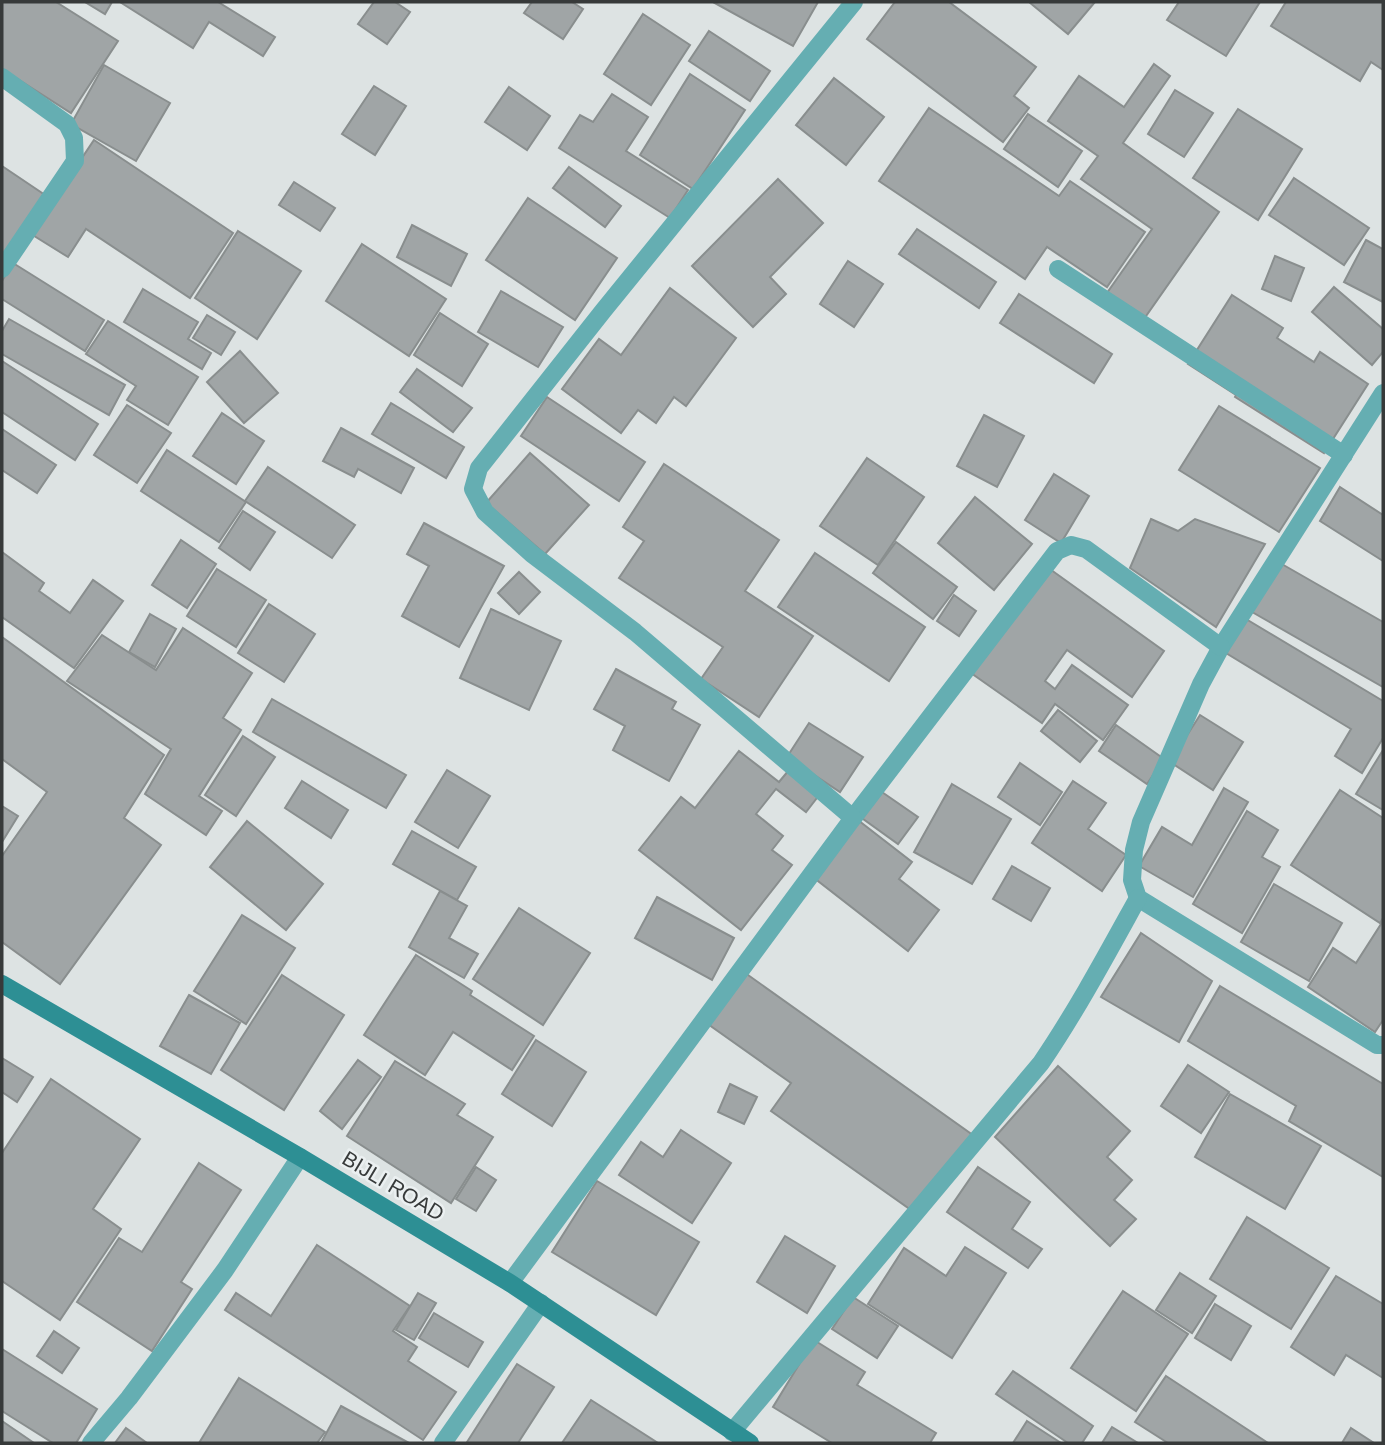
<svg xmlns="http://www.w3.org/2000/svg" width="1385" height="1445" viewBox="0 0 1385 1445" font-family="Arial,sans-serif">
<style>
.building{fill:#a0a5a6;stroke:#898e8e;stroke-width:2}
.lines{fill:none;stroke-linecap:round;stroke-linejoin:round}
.street{stroke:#65aeb2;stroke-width:18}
.secondary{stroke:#2d8f94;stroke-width:18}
.labels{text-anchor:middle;stroke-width:5;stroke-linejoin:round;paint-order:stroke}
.street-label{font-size:21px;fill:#373a3a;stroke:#ebf0f1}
</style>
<rect width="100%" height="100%" fill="#dde3e3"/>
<g class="building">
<path d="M2 2H56L118 41 71 113 2 69Z"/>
<path d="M85 2H112L105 14Z"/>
<path d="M120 2H218L275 37 263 56 209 22 193 48Z"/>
<path d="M374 2H395L410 12 387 44 358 24Z"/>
<path d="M532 2H572L583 9 563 39 524 13Z"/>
<path d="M713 2H818L793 46Z"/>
<path d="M895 2H949L1036 67 1014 96 1029 108 1003 142 867 39Z"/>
<path d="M1029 2H1095L1068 34Z"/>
<path d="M1179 2H1260L1226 56 1167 20Z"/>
<path d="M1286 2H1383V70L1371 62 1360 81 1271 26Z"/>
<path d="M643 14 690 45 651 105 604 74Z"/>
<path d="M709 31 770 71 750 101 689 61Z"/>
<path d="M1154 64 1170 76 1123 143 1219 212 1139 326 1102 300 1152 229 1081 179 1098 156 1048 121 1079 76 1124 107Z"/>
<path d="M104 65 170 103 136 161 71 124Z"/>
<path d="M690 74 745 110 693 189 640 155Z"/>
<path d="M834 78 884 117 846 165 796 125Z"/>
<path d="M374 86 406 106 375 155 342 134Z"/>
<path d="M509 87 550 116 527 150 485 122Z"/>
<path d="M1175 90 1213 113 1184 157 1148 134Z"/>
<path d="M612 94 648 117 626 151 688 190 670 218 559 148 580 115 593 122Z"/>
<path d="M929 108 1059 196 1070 181 1145 232 1107 287 1047 247 1025 279 879 181Z"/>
<path d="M1238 109 1302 149 1258 220 1193 178Z"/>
<path d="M1028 114 1082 151 1058 187 1004 149Z"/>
<path d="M94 140 233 233 190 298 86 229 68 257 31 234Z"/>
<path d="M2 166 48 197 2 262Z"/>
<path d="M569 167 621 206 605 227 553 188Z"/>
<path d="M1294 178 1369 228 1344 265 1269 215Z"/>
<path d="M778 179 823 223 770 277 786 294 753 327 692 266Z"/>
<path d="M294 182 335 208 320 231 279 205Z"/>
<path d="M528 198 617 258 575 320 486 260Z"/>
<path d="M412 225 467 254 451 286 397 257Z"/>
<path d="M917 229 996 282 979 308 899 254Z"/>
<path d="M238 231 301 271 257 339 195 298Z"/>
<path d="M1366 240 1383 249V302L1344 282Z"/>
<path d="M362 244 446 299 409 356 326 301Z"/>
<path d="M1275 256 1304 268 1291 301 1262 289Z"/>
<path d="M848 261 883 284 854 327 820 304Z"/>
<path d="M13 263 104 320 85 351 2 299V281Z"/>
<path d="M1334 287 1383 329V352L1372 365 1312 312Z"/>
<path d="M670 288 736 338 686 406 674 397 656 423 638 410 621 433 562 389 599 339 621 355Z"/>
<path d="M143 289 198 322 188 339 211 353 202 369 124 322Z"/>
<path d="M501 291 563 327 538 367 478 332Z"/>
<path d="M1019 294 1112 354 1094 383 1000 323Z"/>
<path d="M1232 295 1283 328 1277 338 1314 362 1320 352 1368 384 1324 453 1235 397 1236 395 1188 364Z"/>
<path d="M440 313 488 344 462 386 414 355Z"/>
<path d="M207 315 235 332 221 355 193 338Z"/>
<path d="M9 319 125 385 109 415 2 354V331Z"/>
<path d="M108 321 198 377 168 425 127 400 136 386 86 354Z"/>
<path d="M240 351 278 393 244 423 207 382Z"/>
<path d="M2 361 98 424 75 460 2 412Z"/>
<path d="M417 369 472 408 453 432 400 392Z"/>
<path d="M547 397 645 462 619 501 521 436Z"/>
<path d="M391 403 464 447 446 478 372 434Z"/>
<path d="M127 405 171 433 137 483 94 455Z"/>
<path d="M1219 406 1320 468 1279 532 1179 470Z"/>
<path d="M222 413 264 441 236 484 193 456Z"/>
<path d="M984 415 1024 436 997 487 957 466Z"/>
<path d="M341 428 414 468 401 493 358 469 354 477 323 461Z"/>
<path d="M2 429 56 465 37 493 2 470Z"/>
<path d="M167 450 246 502 219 542 141 491Z"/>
<path d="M530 453 589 505 545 554 486 503Z"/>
<path d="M867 458 924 497 878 565 820 526Z"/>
<path d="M664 464 779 540 745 591 813 636 759 717 701 679 723 647 619 578 644 541 623 527Z"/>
<path d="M268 467 355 525 332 558 245 501Z"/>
<path d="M1054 474 1089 496 1061 543 1025 520Z"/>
<path d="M1340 487 1383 515V561L1320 521Z"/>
<path d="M975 497 1032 544 994 590 938 543Z"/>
<path d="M243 511 275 532 250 570 219 548Z"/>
<path d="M1151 519 1178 531 1195 519 1265 544 1216 627 1130 568Z"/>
<path d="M424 523 504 566 459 647 402 616 429 566 407 554Z"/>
<path d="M181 540 216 564 187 608 152 585Z"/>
<path d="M896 542 957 587 933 619 873 573Z"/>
<path d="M2 552 44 583 39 591 70 613 93 580 123 601 74 668 2 617Z"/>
<path d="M815 553 925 627 889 681 778 607Z"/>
<path d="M1280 563 1383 622V687L1252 612Z"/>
<path d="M1047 567 1164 651 1132 697 1067 650 1045 681 1055 689 1072 665 1128 705 1103 740 1055 704 1042 723 971 673Z"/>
<path d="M217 569 266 600 236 647 187 616Z"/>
<path d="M519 572 540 592 519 614 498 593Z"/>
<path d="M954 595 976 611 959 636 937 621Z"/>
<path d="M269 604 315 634 284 682 238 653Z"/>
<path d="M491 609 561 641 529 710 460 678Z"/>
<path d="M1236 613 1383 701V738L1362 773 1335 756 1351 729 1216 647Z"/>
<path d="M150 614 176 629 155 667 129 652Z"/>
<path d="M183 628 252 673 223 718 241 730 199 796 222 811 206 835 145 794 171 749 67 681 102 635 156 670Z"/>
<path d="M2 637 164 755 124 818 161 845 60 984 2 942V856L47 792 2 759Z"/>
<path d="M616 669 676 702 672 709 700 725 669 781 613 750 625 726 594 709Z"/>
<path d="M272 699 406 775 386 808 253 732Z"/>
<path d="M1058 710 1097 741 1080 762 1041 731Z"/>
<path d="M1200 715 1243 742 1213 790 1170 762Z"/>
<path d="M809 723 863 757 840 792 787 757Z"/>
<path d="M1116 725 1164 759 1147 784 1099 751Z"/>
<path d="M243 736 275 757 236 816 205 795Z"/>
<path d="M1383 750V810L1356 794Z"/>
<path d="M739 751 779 782 789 770 820 794 806 812 776 789 756 814 783 836 772 850 792 865 741 930 639 850 681 797 695 808Z"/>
<path d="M1020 763 1062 792 1040 825 998 797Z"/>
<path d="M447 770 490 796 458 848 415 822Z"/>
<path d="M302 781 348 810 331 838 285 808Z"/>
<path d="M1073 781 1106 803 1088 829 1126 855 1102 891 1032 843Z"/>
<path d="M952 784 1011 819 972 884 914 852Z"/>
<path d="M1224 788 1248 802 1193 897 1139 866 1162 827 1192 845Z"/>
<path d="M879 790 918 817 898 844 859 816Z"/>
<path d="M1340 790 1383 818V918L1380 923 1291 865Z"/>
<path d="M2 806 18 816 2 842Z"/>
<path d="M1247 811 1278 830 1262 857 1280 867 1242 933 1193 904Z"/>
<path d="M854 817 912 862 899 879 939 910 908 951 809 874Z"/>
<path d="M247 821 323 884 286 930 210 867Z"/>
<path d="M412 831 476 867 457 900 393 864Z"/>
<path d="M1012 866 1050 888 1031 921 993 899Z"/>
<path d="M1274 884 1342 923 1309 981 1241 942Z"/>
<path d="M440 891 467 906 449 938 478 954 464 978 409 947Z"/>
<path d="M657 897 734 938 712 980 635 938Z"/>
<path d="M519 908 590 953 543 1025 473 979Z"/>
<path d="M242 915 295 948 246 1024 194 991Z"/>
<path d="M1383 921V1020L1375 1032 1308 987 1333 948 1356 963Z"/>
<path d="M1141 933 1212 981 1179 1042 1101 997Z"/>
<path d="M416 955 472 991 470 995 534 1036 512 1070 453 1032 425 1075 364 1035Z"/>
<path d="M741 970 977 1138 921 1217 771 1111 791 1083 705 1022Z"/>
<path d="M282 975 344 1015 284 1110 221 1070Z"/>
<path d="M1220 986 1383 1084V1177L1289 1121 1296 1106 1188 1041Z"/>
<path d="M189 995 240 1023 211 1074 160 1046Z"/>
<path d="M536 1040 586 1072 552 1126 502 1094Z"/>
<path d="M2 1058 33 1077 17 1102 2 1092Z"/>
<path d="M358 1060 381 1077 342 1129 320 1111Z"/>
<path d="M395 1061 465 1104 457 1115 493 1137 451 1203 347 1136Z"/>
<path d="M1188 1065 1229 1092 1201 1133 1161 1106Z"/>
<path d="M1058 1066 1130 1131 1107 1157 1132 1180 1114 1200 1136 1219 1110 1246 995 1137Z"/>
<path d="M51 1079 140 1139 93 1209 121 1229 60 1320 2 1281V1153Z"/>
<path d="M730 1084 757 1097 744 1124 718 1112Z"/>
<path d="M1230 1094 1321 1146 1285 1209 1195 1157Z"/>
<path d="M681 1130 731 1163 692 1223 619 1175 641 1142 663 1157Z"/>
<path d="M199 1163 241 1190 181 1282 192 1289 152 1351 77 1302 119 1238 142 1252Z"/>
<path d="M476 1167 496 1180 476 1211 456 1199Z"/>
<path d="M978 1167 1030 1202 1012 1229 1042 1249 1028 1268 947 1212Z"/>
<path d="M597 1181 699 1242 656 1315 552 1252Z"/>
<path d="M1247 1217 1329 1268 1291 1329 1210 1279Z"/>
<path d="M785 1236 835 1266 807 1313 757 1282Z"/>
<path d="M317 1245 410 1306 393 1331 417 1347 408 1361 456 1392 423 1440 225 1310 236 1293 271 1316Z"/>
<path d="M965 1247 1006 1273 952 1358 868 1304 904 1248 946 1276Z"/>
<path d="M1180 1273 1216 1296 1192 1333 1156 1310Z"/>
<path d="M1336 1276 1383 1304V1378L1346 1355 1334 1375 1291 1347Z"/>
<path d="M1123 1291 1188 1334 1136 1411 1071 1368Z"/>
<path d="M418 1293 436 1303 414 1340 396 1330Z"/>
<path d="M853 1297 898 1326 877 1358 832 1329Z"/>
<path d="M1215 1304 1251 1326 1231 1360 1195 1338Z"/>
<path d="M434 1313 483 1342 468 1367 419 1338Z"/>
<path d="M54 1331 79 1348 62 1373 37 1356Z"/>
<path d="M814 1340 865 1372 857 1385 936 1433 930 1443H832L773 1407Z"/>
<path d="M2 1349 97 1409 76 1443H53L2 1411Z"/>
<path d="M517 1364 554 1387 518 1443H468L467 1442Z"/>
<path d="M1013 1371 1093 1426 1082 1443H1068L996 1394Z"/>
<path d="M1166 1376 1268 1443H1168L1135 1422Z"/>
<path d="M239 1378 325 1432 317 1443H199Z"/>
<path d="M591 1400 658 1443H562Z"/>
<path d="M341 1406 409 1443H321Z"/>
<path d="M2 1421 34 1443H2Z"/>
<path d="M1027 1421 1061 1443H1013Z"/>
<path d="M1112 1427 1138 1443H1102Z"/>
<path d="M126 1428 147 1443H115Z"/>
<path d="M1351 1428 1374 1443H1342Z"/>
</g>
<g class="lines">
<g class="street">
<path d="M2 77 67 124 74 138 75 161 2 269"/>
<path d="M1058 269 1344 455"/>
<path d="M1383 393 1221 647 1201 684 1141 822 1134 850 1132 880 1138 898 1377 1045H1383"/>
<path d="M853 818 1057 551 1071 545 1086 549 1221 647"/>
<path d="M510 1283 853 818 635 632 532 554 485 512 473 489 479 468 603 311 854 2"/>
<path d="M732 1432 1041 1063C1077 1010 1107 954 1138 898"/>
<path d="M91 1443 129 1398 225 1270 300 1157"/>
<path d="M443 1443 541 1303"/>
</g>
<path class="secondary" d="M2 984 300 1157 510 1283 750 1443"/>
</g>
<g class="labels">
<g class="street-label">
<text transform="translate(393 1186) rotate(31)" y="7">BIJLI ROAD</text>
</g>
</g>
<rect width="1385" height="1445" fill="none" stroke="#373a3a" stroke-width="7"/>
</svg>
